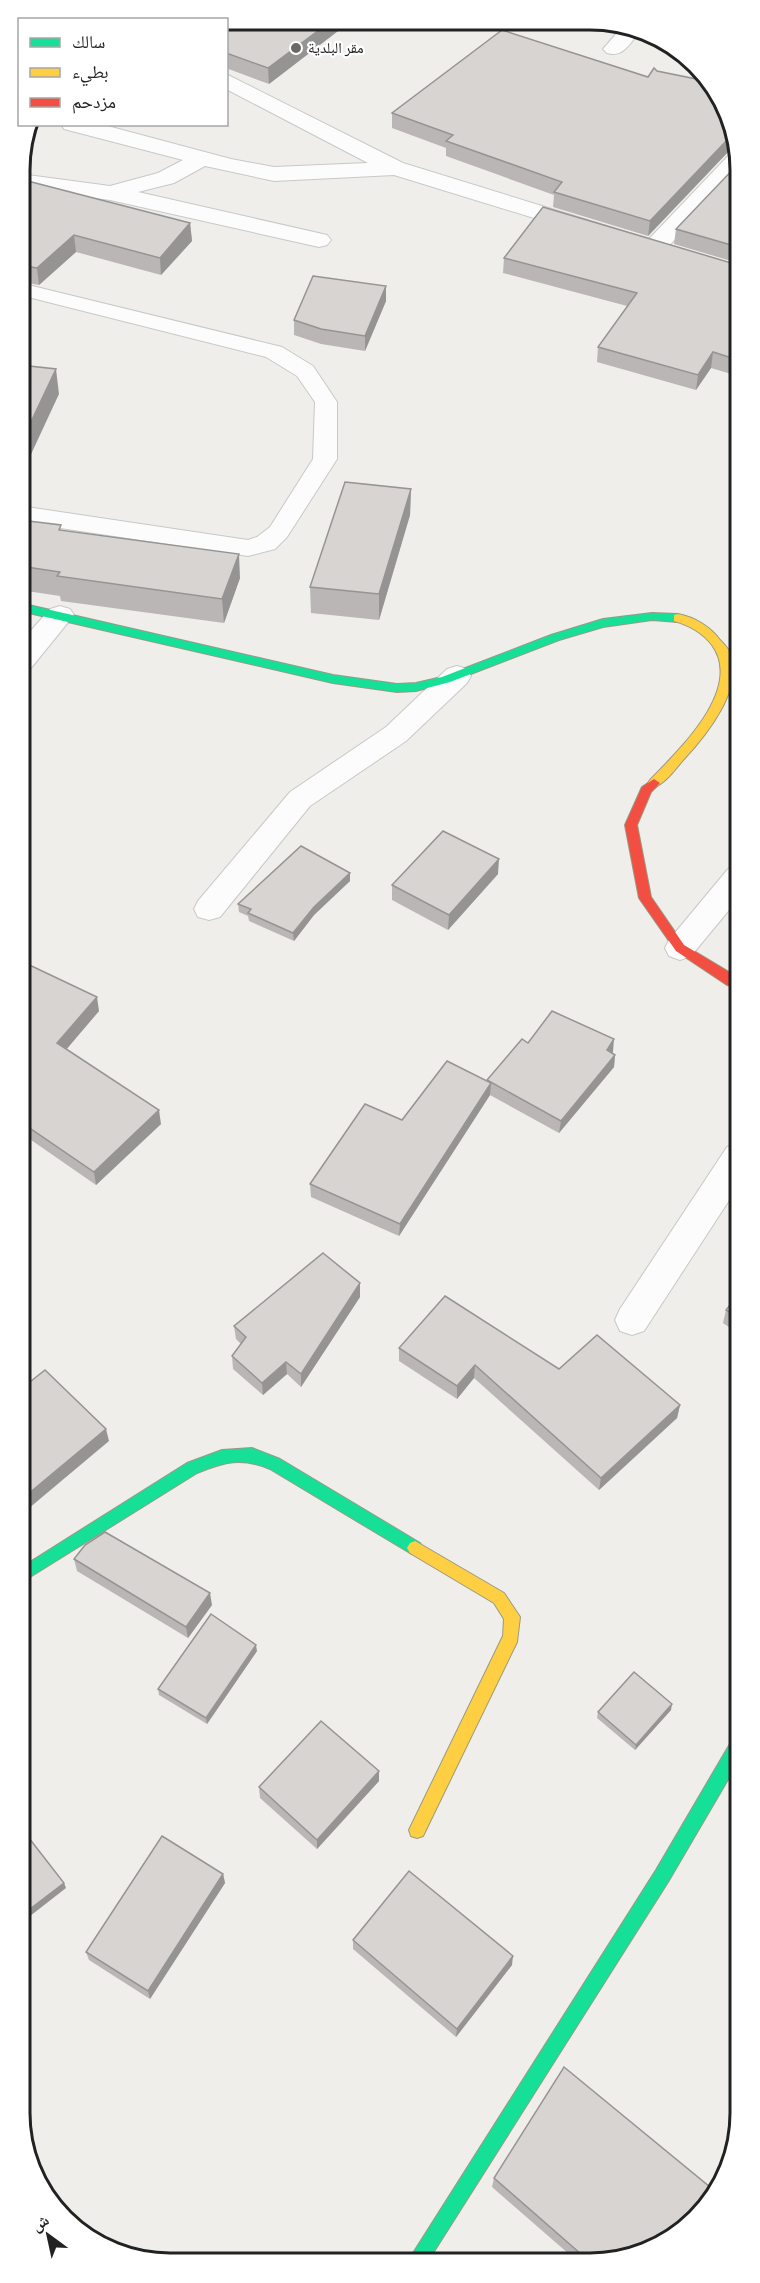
<svg xmlns="http://www.w3.org/2000/svg" width="760" height="2283" viewBox="0 0 760 2283" font-family="Barlow,'Noto Naskh Arabic',sans-serif">
<style>
.lines{fill:none;stroke-linecap:round;stroke-linejoin:round}
.lane-casing{stroke:#c9c8c7;stroke-width:2}
.street-casing{stroke:#c9c8c7;stroke-width:2}
.fast-casing{stroke:#999a82;stroke-width:2}
.slow-casing{stroke:#999a82;stroke-width:2}
.jam-casing{stroke:#999a82;stroke-width:2}
.lane{fill:#fdfcfc;fill-rule:evenodd}
.street{fill:#fdfcfc;fill-rule:evenodd}
.fast{fill:#16e098;fill-rule:evenodd}
.slow{fill:#ffcf43;fill-rule:evenodd}
.jam{fill:#f24e42;fill-rule:evenodd}
.wall{fill:#b9b6b5}
.shaded-wall{fill:#969493}
.building{fill:#d7d4d2;stroke:#969493;stroke-width:1.5}
.poi-dot{fill:#6a6968;stroke:#fff;stroke-width:2}
.labels{text-anchor:middle;stroke-width:4.5;stroke-linejoin:round;paint-order:stroke}
.far-poi-label{font-size:15px;fill:#222;stroke:#fff;text-anchor:start}
.rim{fill:none;stroke:#222;stroke-width:3}
</style>
<rect width="100%" height="100%" fill="#f0eeeb"/>
<g class="lines">
<g class="lane-casing">
<path id="lane" d="M20 283 282 347 313 366 337 402V459L287 537 275 549 248 556 20 522V506L248 540 257 537 270 527 313 459 315 402 297 376 266 357 20 295Z"/>
</g>
<g class="street-casing">
<g id="street">
<path d="M624 25 639 33C629 44 623 58 607 53L603 49Z"/>
<path d="M226 74 403 163 649 239 730 154 738 152V173L662 253 654 255 394 175 274 181 205 166 174 183 138 192 327 235 331 240 327 245 319 247 110 200 20 188V174L110 186 158 173 183 160 64 129 61 124H100L231 159 274 167 368 163 226 89Z"/>
<path d="M60 606 70 609 74 615 31 668 21 670 20 643 50 609Z"/>
<path d="M457 666 467 669 471 676 467 683 406 741 310 806 220 917 209 920 198 917 194 909 198 901 290 792 386 727 447 669Z"/>
<path d="M739 866V898L691 956 680 960 669 956 665 948 669 940 728 869Z"/>
<path d="M739 1144V1185L644 1331 632 1335 620 1331 615 1320 620 1309 727 1147Z"/>
</g>
</g>
<g class="fast-casing">
<g id="fast">
<path d="M20 603 333 675 397 684 416 683 442 677 551 635 603 619 652 613 678 614 684 618 678 622 652 620 603 627 559 640 450 682 416 691 397 692 333 683 20 611Z"/>
<path d="M252 1448 280 1459 420 1543 423 1548 420 1553 415 1555 410 1553 270 1469C241 1457 225 1462 197 1473L22 1582V1567L187 1463 222 1450Z"/>
<path d="M740 1735V1759L668 1882 428 2261H408L656 1870 734 1737Z"/>
</g>
</g>
<g class="slow-casing">
<g id="slow">
<path d="M678 614C694 617 711 627 720 640 724 644 729 649 731 655 743 689 706 736 684 759 676 768 665 784 654 787L648 783 650 780C679 750 744 689 712 645 703 633 689 625 674 621V615Z"/>
<path d="M415 1541 504 1593 520 1617 517 1642 423 1836 417 1838 411 1836 409 1830 503 1636 504 1619 494 1603 410 1553 407 1548 410 1543Z"/>
</g>
</g>
<g class="jam-casing">
<path id="jam" d="M654 779 660 783 651 792 637 825 651 897 684 945 739 978V988L727 985 676 951 639 898 625 825 642 787Z"/>
</g>
<use href="#lane" class="lane"/>
<use href="#street" class="street"/>
<use href="#fast" class="fast"/>
<use href="#slow" class="slow"/>
<use href="#jam" class="jam"/>
</g>
<g class="wall">
<path d="M226 20 351 21 269 84 226 68Z"/>
<path d="M403 21H420L415 25Z"/>
<path d="M657 71 738 140V150L728 152 648 236 553 207 554 195 446 156V148L392 128V113L648 77Z"/>
<path d="M738 164V263L674 244 676 229Z"/>
<path d="M20 179 190 223 192 241 161 275 76 252 39 285 22 282 25 298 20 303Z"/>
<path d="M504 258 738 265V376L711 368 696 390 597 362 598 347 627 306 503 273Z"/>
<path d="M386 286V301L365 351 321 344 294 335V320Z"/>
<path d="M411 489 410 515 379 620 311 613 310 587Z"/>
<path d="M20 520 62 530 240 578 224 623 61 601 60 596 20 590Z"/>
<path d="M350 873V881L314 915 294 941 249 921 248 916 239 912 238 904Z"/>
<path d="M498 874 448 930 392 900V885Z"/>
<path d="M21 961 99 1011 66 1049 161 1124 96 1185 21 1133Z"/>
<path d="M528 1043 613 1052 612 1053 615 1055 614 1067 559 1133 490 1095 399 1236 311 1197 310 1184 402 1120 487 1080Z"/>
<path d="M360 1283V1297L301 1387 287 1374 263 1395 233 1369 232 1356 241 1344 236 1339 234 1326Z"/>
<path d="M739 1294V1334L723 1323 726 1310Z"/>
<path d="M399 1348 559 1369 680 1405 677 1418 599 1490 474 1378 457 1399 399 1361Z"/>
<path d="M74 1559 212 1605 188 1638 77 1571Z"/>
<path d="M257 1651 207 1724 159 1695 158 1689Z"/>
<path d="M671 1710 635 1750 597 1718 598 1712Z"/>
<path d="M379 1781 317 1849 260 1798 259 1787Z"/>
<path d="M223 1874 225 1883 150 1999 89 1960 86 1952Z"/>
<path d="M353 1940 512 1965 456 2037 353 1949Z"/>
<path d="M494 2178 620 2261H577L492 2187Z"/>
</g>
<g class="shaded-wall">
<path d="M331 21H351L269 84 268 68Z"/>
<path d="M735 136 738 140 737 150 728 152 648 236 650 221 730 137Z"/>
<path d="M190 223 192 241 161 275 160 258Z"/>
<path d="M74 235 76 252 39 285 37 268Z"/>
<path d="M22 281 25 298 20 303V283Z"/>
<path d="M386 286V301L365 351V336Z"/>
<path d="M713 352 711 368 696 390 698 375Z"/>
<path d="M56 369 59 394 20 478V445Z"/>
<path d="M411 489 410 515 379 620V594Z"/>
<path d="M239 554 240 578 224 623 222 599Z"/>
<path d="M499 859 498 874 448 930 449 915Z"/>
<path d="M350 873V881L314 915 294 941 293 933 314 907Z"/>
<path d="M97 997 99 1011 60 1057 57 1043Z"/>
<path d="M614 1039 613 1052 605 1062 607 1050Z"/>
<path d="M615 1055 614 1067 559 1133 561 1121Z"/>
<path d="M491 1083 490 1095 399 1236 400 1224Z"/>
<path d="M159 1110 161 1124 96 1185 94 1172Z"/>
<path d="M360 1283V1297L301 1387V1374Z"/>
<path d="M286 1362 287 1374 263 1395 262 1383Z"/>
<path d="M475 1365 474 1378 457 1399V1386Z"/>
<path d="M680 1405 677 1418 599 1490 601 1478Z"/>
<path d="M106 1429 109 1441 22 1514V1499Z"/>
<path d="M210 1593 212 1605 188 1638 186 1627Z"/>
<path d="M256 1645 257 1651 207 1724 206 1718Z"/>
<path d="M672 1704 671 1710 635 1750 636 1745Z"/>
<path d="M379 1771V1781L317 1849V1840Z"/>
<path d="M223 1874 225 1883 150 1999 148 1991Z"/>
<path d="M64 1883 66 1888 25 1920 22 1915Z"/>
<path d="M513 1956 512 1965 456 2037 457 2029Z"/>
</g>
<g class="building">
<path d="M226 20 331 21 268 68 226 53Z"/>
<path d="M502 30 648 77 654 68 657 71 706 81 735 136 730 137 650 221 554 192 562 182 446 141 453 135 392 113Z"/>
<path d="M738 164V247L676 229Z"/>
<path d="M20 179 190 223 160 258 74 235 37 268 20 265Z"/>
<path d="M543 207 738 265V360L713 352 698 375 598 347 637 293 504 258Z"/>
<path d="M313 276 386 286 365 336 321 329 294 320Z"/>
<path d="M20 365 56 369 20 445Z"/>
<path d="M345 482 411 489 379 594 310 587Z"/>
<path d="M20 520 61 525 59 530 239 554 222 599 57 576 60 572 20 566Z"/>
<path d="M443 831 499 859 449 915 392 885Z"/>
<path d="M301 846 350 873 314 907 293 933 248 913 251 909 238 904Z"/>
<path d="M21 961 97 997 57 1043 159 1110 94 1172 21 1122Z"/>
<path d="M552 1011 614 1039 607 1050 615 1055 561 1121 487 1080 522 1039 528 1043Z"/>
<path d="M447 1061 491 1083 400 1224 310 1184 365 1104 402 1120Z"/>
<path d="M323 1253 360 1283 301 1374 286 1362 262 1383 232 1356 246 1337 234 1326Z"/>
<path d="M739 1294V1318L726 1310Z"/>
<path d="M445 1296 559 1369 597 1335 680 1405 601 1478 475 1365 457 1386 399 1348Z"/>
<path d="M45 1370 106 1429 22 1499 21 1389Z"/>
<path d="M105 1532 210 1593 186 1627 74 1559 85 1545Z"/>
<path d="M211 1614 256 1645 206 1718 158 1689Z"/>
<path d="M634 1672 672 1704 636 1745 598 1712Z"/>
<path d="M321 1721 379 1771 317 1840 259 1787Z"/>
<path d="M22 1829 64 1883 22 1915Z"/>
<path d="M162 1836 223 1874 148 1991 86 1952Z"/>
<path d="M409 1871 513 1956 457 2029 353 1940Z"/>
<path d="M564 2067 716 2192 703 2212 666 2243 620 2261H589L494 2178Z"/>
</g>
<circle class="poi-dot" cx="296" cy="48" r="6"/>
<g class="labels">
<g class="far-poi-label">
<text x="308" y="53">مقر البلدية</text>
</g>
</g>
<path d="M0 0H760V2283H0ZM170 30H590A140 140 0 0 1 730 170V2113A140 140 0 0 1 590 2253H170A140 140 0 0 1 30 2113V170A140 140 0 0 1 170 30Z" fill="#fff" fill-rule="evenodd"/>
<path class="rim" d="M170 30H590A140 140 0 0 1 730 170V2113A140 140 0 0 1 590 2253H170A140 140 0 0 1 30 2113V170A140 140 0 0 1 170 30Z"/>
<rect x="18" y="18" width="210" height="108" fill="#ffffff" stroke="#a7a7a7" stroke-width="1.5"/>
<rect x="30" y="38" width="30" height="9" fill="#16e098" stroke="#a7a7a7" stroke-width="1.5"/>
<text x="72" y="48" font-size="18" fill="#222222">سالك</text>
<rect x="30" y="68" width="30" height="9" fill="#ffcf43" stroke="#a7a7a7" stroke-width="1.5"/>
<text x="72" y="78" font-size="18" fill="#222222">بطيء</text>
<rect x="30" y="98" width="30" height="9" fill="#f24e42" stroke="#a7a7a7" stroke-width="1.5"/>
<text x="72" y="108" font-size="18" fill="#222222">مزدحم</text>
<g transform="translate(48 2235) rotate(327)" stroke="#ffffff" stroke-width="4.5" paint-order="stroke">
<path d="M0-4.5L10 22L0 15L-10 22Z" fill="#222222"/>
<text y="-9" font-size="16" font-weight="bold" text-anchor="middle" fill="#222222">ش</text>
</g>
</svg>
